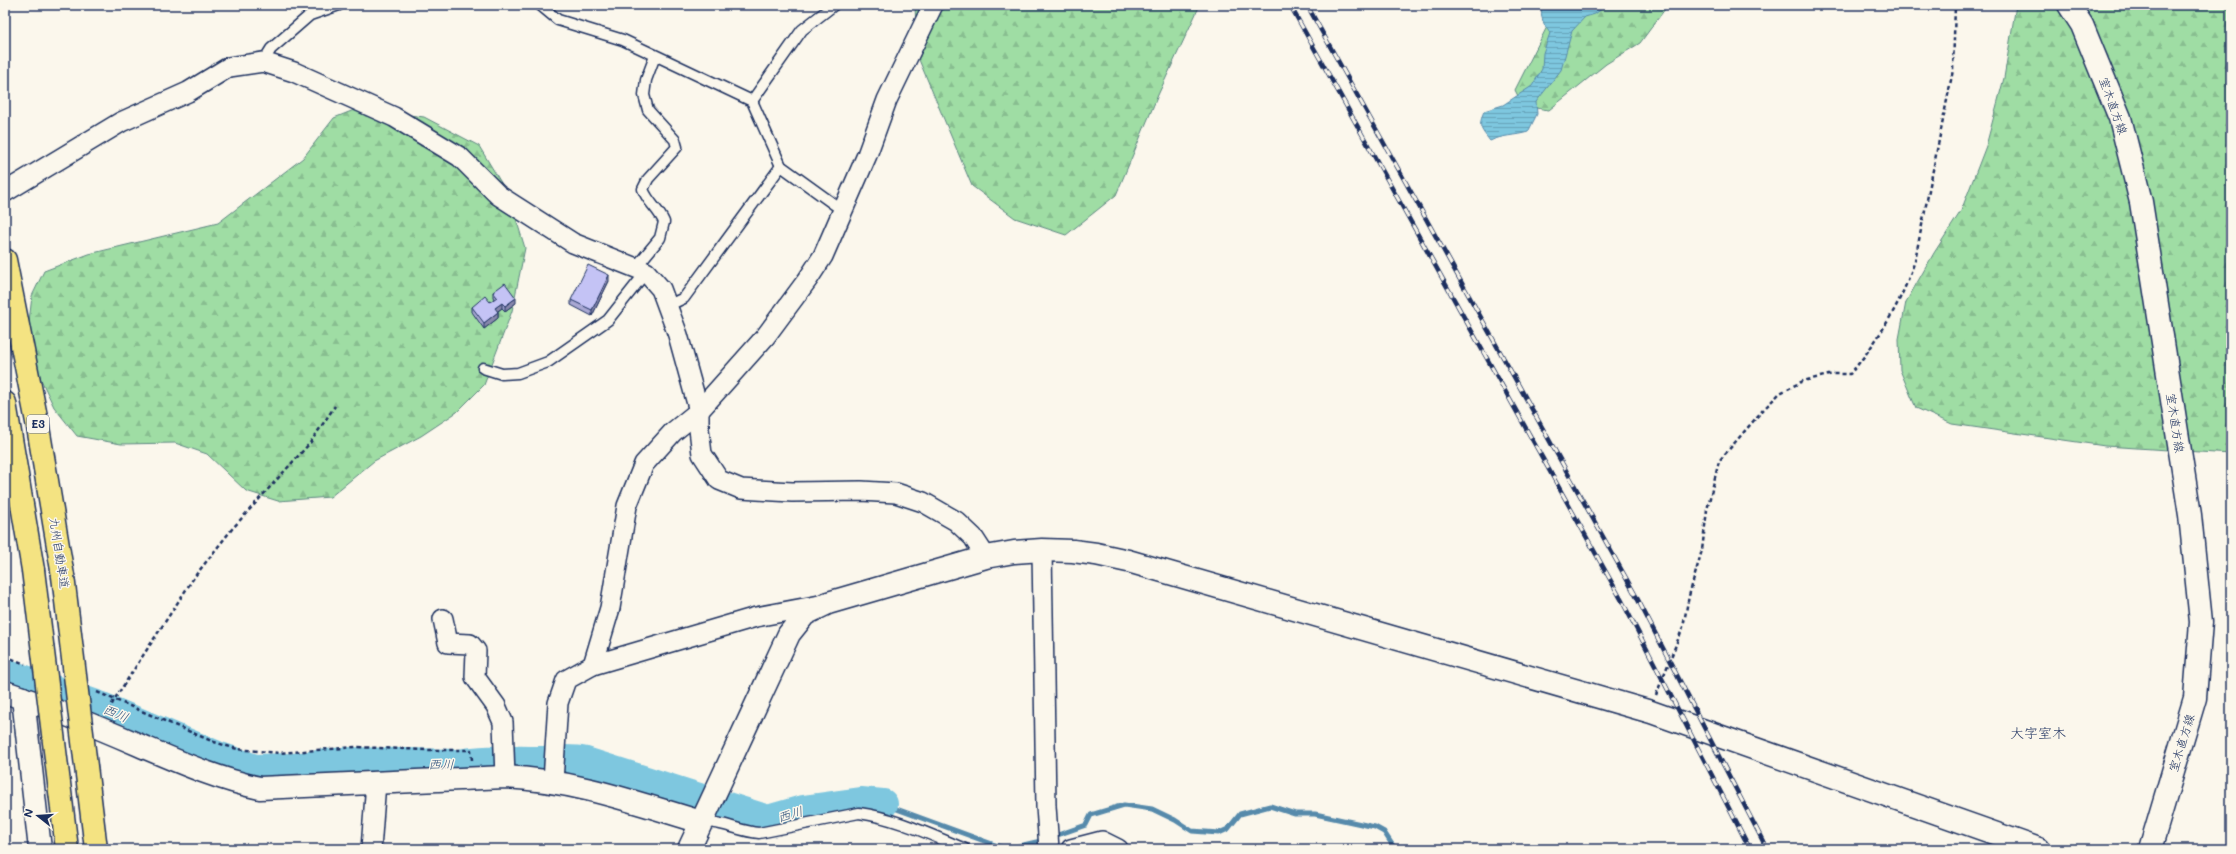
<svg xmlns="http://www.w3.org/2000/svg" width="2236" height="854" viewBox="0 0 2236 854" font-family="Mali,'Klee One',sans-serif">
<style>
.forest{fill:url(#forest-firs);stroke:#5d8681}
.water{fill:url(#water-rules);stroke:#568aab}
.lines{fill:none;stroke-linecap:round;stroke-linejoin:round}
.stream{stroke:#568aab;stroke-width:5}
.river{stroke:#7ec7df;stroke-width:30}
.lane-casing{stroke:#1b2f5e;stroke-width:13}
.street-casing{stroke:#1b2f5e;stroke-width:22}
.secondary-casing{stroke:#1b2f5e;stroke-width:25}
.highway-casing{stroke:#1b2f5e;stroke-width:25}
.path{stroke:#1b2f5e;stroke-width:2.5;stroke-dasharray:4 3;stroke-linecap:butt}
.lane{stroke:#fbf7ec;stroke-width:10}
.street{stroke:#fbf7ec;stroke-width:19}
.secondary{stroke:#fbf7ec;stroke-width:22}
.highway{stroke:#f4e382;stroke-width:22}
.rail-casing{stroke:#1b2f5e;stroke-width:4.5}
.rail{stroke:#fbf7ec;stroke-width:3;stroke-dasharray:9;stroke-linecap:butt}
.highway-bridge-casing{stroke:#1b2f5e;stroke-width:25;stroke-linecap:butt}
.highway-bridge{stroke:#f4e382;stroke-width:22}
.wall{fill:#a9a8d3;stroke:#1b2f5e}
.shaded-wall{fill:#8988ac;stroke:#1b2f5e}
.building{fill:#c4c3f5;stroke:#1b2f5e}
.labels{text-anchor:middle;stroke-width:3;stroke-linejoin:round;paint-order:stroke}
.shield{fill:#fbf7ec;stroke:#5e6b89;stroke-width:1}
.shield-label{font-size:11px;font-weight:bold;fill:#1b2f5e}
.street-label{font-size:12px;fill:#1b2f5e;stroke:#fbf7ec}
.water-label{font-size:13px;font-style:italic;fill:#34557e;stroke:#fbf7ec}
.quarter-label{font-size:14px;fill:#1b2f5e;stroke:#fbf7ec}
</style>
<defs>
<pattern id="forest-firs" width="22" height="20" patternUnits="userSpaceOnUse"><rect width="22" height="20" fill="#9fdda4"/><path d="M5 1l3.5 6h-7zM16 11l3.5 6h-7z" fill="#88be90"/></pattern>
<pattern id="water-rules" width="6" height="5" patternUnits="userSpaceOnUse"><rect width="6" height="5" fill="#7ec7df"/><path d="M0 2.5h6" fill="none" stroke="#66a2b8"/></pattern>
</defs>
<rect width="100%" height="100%" fill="#fbf7ec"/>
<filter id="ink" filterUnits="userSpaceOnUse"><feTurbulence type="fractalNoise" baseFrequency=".025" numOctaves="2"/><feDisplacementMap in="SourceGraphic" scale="8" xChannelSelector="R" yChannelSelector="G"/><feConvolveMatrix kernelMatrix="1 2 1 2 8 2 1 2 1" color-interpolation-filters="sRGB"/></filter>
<g filter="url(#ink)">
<g class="forest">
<path d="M915 5H1200L1158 95 1116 195 1066 235 1015 218 972 186 917 55Z"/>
<path d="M1558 5H1668L1640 43 1606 64 1549 110 1523 106 1515 90Z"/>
<path d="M2016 5H2231V454L2105 446 1952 424 1916 408 1900 370 1899 339 1906 302 1934 253 1961 211 1986 146 2004 78Z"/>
<path d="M359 108 424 117 479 146 509 196 525 248 512 311 484 385 457 412 421 436 374 461 330 497 278 501 246 491 207 454 175 443 121 444 77 436 54 407 26 348 32 296 44 271 89 254 218 223 303 158 334 118Z"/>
</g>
<path class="water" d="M1542 5H1607L1595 14 1585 17 1572 31 1561 70 1536 102 1537 114 1528 132C1515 136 1502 135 1490 141 1480 128 1478 127 1484 111L1503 105 1532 86 1542 69 1543 53 1550 33C1543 24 1540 17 1542 5Z"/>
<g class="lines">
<g class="stream">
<path d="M883 804 1006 849 1045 840"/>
<path d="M1052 837 1086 825 1091 815 1124 805 1152 809 1175 820 1192 831 1219 833 1228 829 1240 814 1270 806 1295 814H1315L1375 827 1384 832 1395 849"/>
</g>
<path class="river" d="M5 673 102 707 220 757 255 769 294 768 344 762 459 764C485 759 511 761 537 761 555 761 568 758 586 762L768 820 803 810 861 802 883 804"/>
<g class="lane-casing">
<g id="lane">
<path d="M540 5 558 20 623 40 752 101 781 166 835 205 843 208"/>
<path d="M263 62 271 49 310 15 339 5"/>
<path d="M752 101 802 30 834 5"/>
<path d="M636 267 660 238 664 222C658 208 648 203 643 189L648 179 677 147 675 140 648 110 644 95 646 80 655 56"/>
<path d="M667 306 684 298 781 166"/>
<path d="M483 368 502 374 518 373 548 362 608 320 646 272"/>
<path d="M701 822C724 821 737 831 759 833L859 813C896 818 931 835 965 849"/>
</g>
</g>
<g class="street-casing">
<g id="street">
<path d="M5 192 121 122 188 92 229 67 263 62 294 72 394 117 460 157 498 195 573 243 646 272 661 289 678 335 699 411V429L702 454 719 480 741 489 792 492 861 491 896 493 923 502 956 521 973 537 986 557"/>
<path d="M1042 550 1046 806 1049 849"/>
<path d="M443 619 448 643 470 644 476 651 475 677 496 706 503 722 505 777"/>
<path d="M593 665 610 608 627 506 644 464 673 432 699 411 765 337 808 279 823 256 867 155 887 100 933 5"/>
<path d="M553 781 558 703 566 680 593 665 756 617 820 605"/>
<path d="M371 849 376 782"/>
<path d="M1071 849 1102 841 1118 849"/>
</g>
</g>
<g class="secondary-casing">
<g id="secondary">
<path d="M2069 5 2082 25 2120 118 2141 202 2190 515 2201 622 2195 698 2150 849"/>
<path d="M5 692C50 707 95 726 139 745 179 762 217 779 260 788L505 777C573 780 637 803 701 822"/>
<path d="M23 698 40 849"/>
<path d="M689 849 789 634 805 614 828 603 986 557 1014 552 1042 550 1073 551 1096 554 1128 561 1651 712 2039 849"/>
</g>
</g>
<g class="highway-casing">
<g id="highway">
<path d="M5 260 38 427 63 576"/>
<path d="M5 403 33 570"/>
</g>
</g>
<g class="path">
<path d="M5 656 25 664"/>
<path d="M97 692 214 742 237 749 279 753 356 747 427 750H471L472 760"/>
<path d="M1656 695 1683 627 1689 596 1702 550 1707 510 1719 461 1762 411 1780 393 1803 381 1833 374H1850C1878 341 1902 302 1915 260L1953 70 1955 5"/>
<path d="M109 711 114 700 195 576 232 529 310 443 335 406"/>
</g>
<use href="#lane" class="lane"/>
<use href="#street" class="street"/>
<use href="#secondary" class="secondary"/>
<use href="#highway" class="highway"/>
<g class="rail-casing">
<g id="rail">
<path d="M1290 5 1621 599 1750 849"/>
<path d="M1307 5 1636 596 1767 849"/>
</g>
</g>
<use href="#rail" class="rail"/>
<g class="highway-bridge-casing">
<g id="highway-bridge">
<path d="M33 570 67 849"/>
<path d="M63 576 96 849"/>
</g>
</g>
<use href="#highway-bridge" class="highway-bridge"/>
</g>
<g class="wall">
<path d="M609 281 592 316 571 305V300Z"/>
<path d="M493 292 516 303 505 311 502 308 498 311V318L484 329 472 312V307L490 302 494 299 493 297Z"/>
</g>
<g class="shaded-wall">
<path d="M609 275V281L592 316V310Z"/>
<path d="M516 298V303L505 311V306Z"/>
<path d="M502 303V308L495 313V308Z"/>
<path d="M498 312V318L484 329V323Z"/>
</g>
<g class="building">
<path d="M588 265 609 275 592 310 571 300Z"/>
<path d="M505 283 516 298 505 306 502 303 495 308 498 312 484 323 472 307 485 296 490 302 497 297 493 292Z"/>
</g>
</g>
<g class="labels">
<rect class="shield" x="27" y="415" width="22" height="18" rx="3"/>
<g class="shield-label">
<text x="38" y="428">E3</text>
</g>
<g class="street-label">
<text transform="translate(2113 106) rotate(70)" y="4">室木直方線</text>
<text transform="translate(2175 423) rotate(81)" y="4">室木直方線</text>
<text transform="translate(59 553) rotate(81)" y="4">九州自動車道</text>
<text transform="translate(2182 743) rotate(-73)" y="4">室木直方線</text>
</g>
<g class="water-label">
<text transform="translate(116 713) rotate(23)" y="5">西川</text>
<text transform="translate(441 764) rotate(1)" y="5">西川</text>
<text transform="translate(790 814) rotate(-16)" y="5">西川</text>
</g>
<g class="quarter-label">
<text x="2038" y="738">大字室木</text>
</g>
</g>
<rect width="2236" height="854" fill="none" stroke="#fbf7ec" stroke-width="20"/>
<rect x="10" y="10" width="2216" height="834" fill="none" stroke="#1b2f5e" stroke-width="1.5" filter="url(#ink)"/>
<g transform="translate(38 816) rotate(287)" stroke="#fbf7ec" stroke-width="3" paint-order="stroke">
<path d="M0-3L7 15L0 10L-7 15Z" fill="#1b2f5e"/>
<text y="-6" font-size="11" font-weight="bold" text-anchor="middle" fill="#1b2f5e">N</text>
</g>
</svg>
